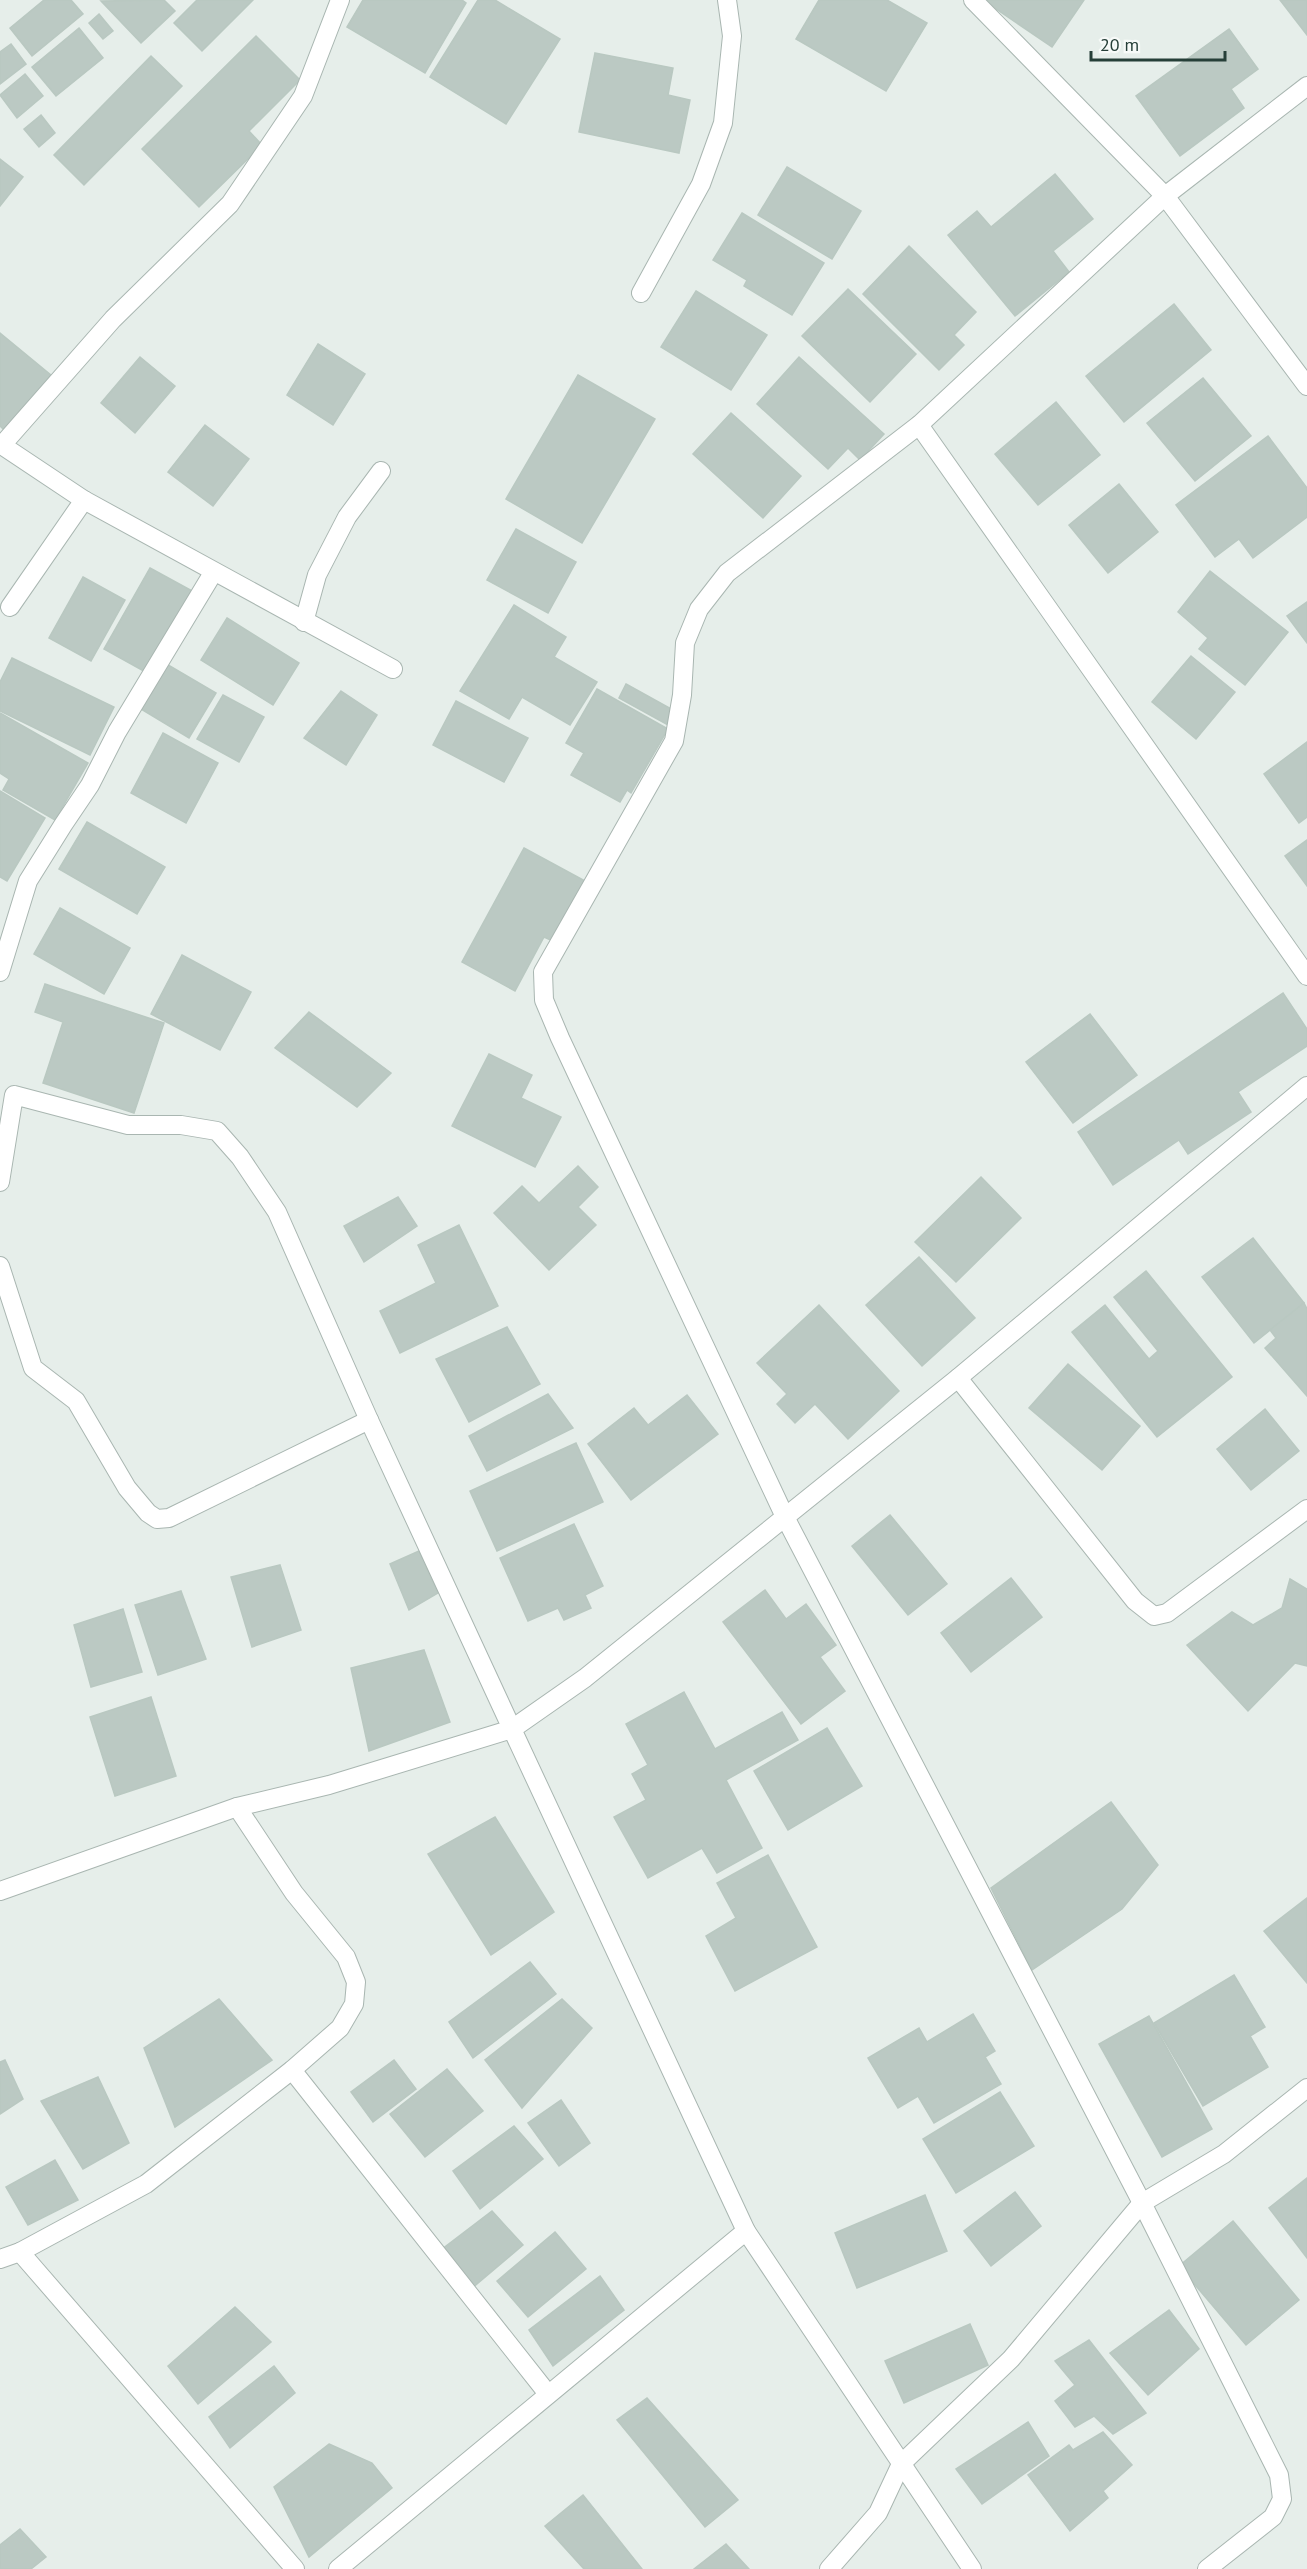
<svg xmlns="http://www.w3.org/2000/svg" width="1307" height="2569" viewBox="0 0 1307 2569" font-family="'PT Sans',sans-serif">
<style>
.building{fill:#bbc9c3;stroke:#b9c8c1;stroke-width:1.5}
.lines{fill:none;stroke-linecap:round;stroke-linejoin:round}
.minor-casing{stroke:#a9b6b1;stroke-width:20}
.minor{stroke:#fff;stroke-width:18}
</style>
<rect width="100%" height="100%" fill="#e6eeea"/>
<g class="building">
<path d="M44 0H71L83 14 32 56 10 28Z"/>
<path d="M164 0 175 11 141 43 101 1Z"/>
<path d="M197 0H253L202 51 174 23Z"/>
<path d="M363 0H462L466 3 425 73 347 27Z"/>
<path d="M478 0H495L560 39 506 124 430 77Z"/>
<path d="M819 0H887L927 23 886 91 796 39Z"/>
<path d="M983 0H1084L1052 47Z"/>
<path d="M1280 0H1307V35Z"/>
<path d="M99 14 113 31 103 39 89 23Z"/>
<path d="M79 28 103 58 56 96 32 67Z"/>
<path d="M1229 29 1258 69 1231 89 1244 108 1180 156 1136 96Z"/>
<path d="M256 36 300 80 249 131 262 145 199 207 142 149Z"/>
<path d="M11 44 26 64 0 84V52Z"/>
<path d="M595 53 673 68 668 95 690 100 679 153 579 132Z"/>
<path d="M151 56 182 86 84 185 54 155Z"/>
<path d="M25 74 43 96 17 118 0 95Z"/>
<path d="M41 115 55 133 39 147 24 129Z"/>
<path d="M0 159 23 177 0 206Z"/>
<path d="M787 167 861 211 832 259 758 215Z"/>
<path d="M1055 174 1093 219 1053 251 1069 272 1015 316 948 235 977 211 991 227Z"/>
<path d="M742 213 824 263 792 315 744 286 747 280 713 260Z"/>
<path d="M909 246 976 312 954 335 964 345 939 370 863 294Z"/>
<path d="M848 289 916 354 870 402 802 336Z"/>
<path d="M696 291 767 335 731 390 661 347Z"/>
<path d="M1174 304 1211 350 1124 422 1086 376Z"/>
<path d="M0 333 51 375 5 431 0 426Z"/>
<path d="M318 344 365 374 333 425 287 395Z"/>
<path d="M140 357 175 386 135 433 101 403Z"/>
<path d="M799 357 884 434 860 460 848 448 828 469 757 404Z"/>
<path d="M578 375 655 419 582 543 506 499Z"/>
<path d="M1203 378 1251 436 1195 481 1147 423Z"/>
<path d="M1056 402 1100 455 1038 505 995 454Z"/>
<path d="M731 413 801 476 763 518 693 454Z"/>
<path d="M205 425 249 459 213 506 168 472Z"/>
<path d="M1268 436 1307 488V517L1253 558 1239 539 1215 557 1176 505Z"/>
<path d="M1119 484 1158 532 1108 573 1069 525Z"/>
<path d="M516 529 576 562 548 613 487 580Z"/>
<path d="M150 568 196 593 149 674 104 649Z"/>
<path d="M1210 571 1288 632 1245 685 1199 649 1208 638 1178 612Z"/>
<path d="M83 577 125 600 91 661 49 638Z"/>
<path d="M1307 602V643L1287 616Z"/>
<path d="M514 605 566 637 554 657 597 682 570 725 522 697 509 719 460 691Z"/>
<path d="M227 618 299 663 273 705 201 660Z"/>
<path d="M1191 656 1235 692 1196 739 1152 702Z"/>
<path d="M12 658 114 707 90 755 0 711V682Z"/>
<path d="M163 662 216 693 189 738 136 706Z"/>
<path d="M626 684 675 711 668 725 619 698Z"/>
<path d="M597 689 668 729 631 793 627 790 620 802 571 775 584 753 566 743Z"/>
<path d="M341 691 377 715 346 765 304 738Z"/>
<path d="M223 695 264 717 239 762 197 739Z"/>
<path d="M456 701 528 738 504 782 433 745Z"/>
<path d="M0 713 88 763 55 820 3 790 9 779 0 773Z"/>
<path d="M163 733 218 763 186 823 131 793Z"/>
<path d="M1307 742V817L1299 823 1264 774Z"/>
<path d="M0 791 45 818 7 881 0 877Z"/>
<path d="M87 822 165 867 137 914 59 869Z"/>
<path d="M1307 840V886L1285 856Z"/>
<path d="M524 848 587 882 555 942 544 937 515 991 462 962Z"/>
<path d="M60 908 130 948 104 994 34 954Z"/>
<path d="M182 955 251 992 220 1050 151 1014Z"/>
<path d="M45 984 164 1023 134 1113 43 1083 63 1022 35 1012Z"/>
<path d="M1283 993 1307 1029V1046L1238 1092 1251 1112 1188 1154 1179 1140 1113 1185 1078 1132Z"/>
<path d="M309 1012 391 1073 357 1107 275 1048Z"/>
<path d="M1090 1014 1137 1075 1073 1123 1026 1062Z"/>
<path d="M489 1054 532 1075 521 1098 561 1117 535 1167 452 1126Z"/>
<path d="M578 1166 598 1187 578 1207 596 1225 549 1270 494 1213 522 1186 539 1203Z"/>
<path d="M981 1177 1021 1218 956 1282 915 1242Z"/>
<path d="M398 1197 417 1226 364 1262 344 1226Z"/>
<path d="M459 1225 498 1306 400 1353 380 1311 436 1283 418 1245Z"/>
<path d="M1253 1238 1304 1303 1254 1343 1202 1277Z"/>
<path d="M919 1257 975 1318 922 1366 866 1305Z"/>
<path d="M1146 1271 1232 1377 1157 1437 1072 1332 1105 1305 1149 1359 1158 1351 1114 1297Z"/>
<path d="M1304 1303 1307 1309V1396L1265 1348 1276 1338 1270 1330Z"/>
<path d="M819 1305 899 1391 848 1439 815 1404 795 1423 777 1404 787 1394 757 1363Z"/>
<path d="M507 1327 540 1384 469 1422 436 1359Z"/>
<path d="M1068 1364 1140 1426 1102 1470 1029 1408Z"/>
<path d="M548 1394 573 1428 487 1471 469 1436Z"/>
<path d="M687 1395 718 1434 631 1500 588 1444 634 1408 648 1425Z"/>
<path d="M1265 1409 1299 1451 1251 1490 1217 1449Z"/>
<path d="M576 1443 603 1502 497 1551 470 1491Z"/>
<path d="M890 1515 947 1584 908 1615 852 1546Z"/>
<path d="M574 1524 603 1586 585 1595 591 1608 564 1620 558 1608 528 1621 500 1558Z"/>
<path d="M419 1551 438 1593 409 1610 390 1564Z"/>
<path d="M280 1565 301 1630 252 1647 231 1577Z"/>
<path d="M1011 1578 1042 1617 971 1672 941 1633Z"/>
<path d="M1290 1579 1307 1589V1666L1295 1663 1248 1711 1187 1645 1232 1612 1253 1625 1282 1608Z"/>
<path d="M765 1590 786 1619 806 1604 836 1645 820 1657 845 1691 801 1724 723 1622Z"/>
<path d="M181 1591 206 1659 158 1675 135 1605Z"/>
<path d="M123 1609 142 1672 91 1687 74 1625Z"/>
<path d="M424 1650 450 1722 369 1751 351 1668Z"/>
<path d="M684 1692 715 1749 782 1712 798 1740 726 1780 762 1848 717 1873 702 1848 648 1878 614 1817 646 1800 632 1774 648 1765 626 1724Z"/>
<path d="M151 1697 176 1776 115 1796 90 1717Z"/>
<path d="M827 1728 862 1786 788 1830 754 1771Z"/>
<path d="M1111 1802 1158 1865 1122 1909 1032 1970 991 1888Z"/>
<path d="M495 1817 554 1912 491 1955 428 1854Z"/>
<path d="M768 1855 817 1947 735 1991 706 1936 736 1918 717 1883Z"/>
<path d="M1307 1898V1983L1264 1931Z"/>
<path d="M530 1962 556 1994 473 2058 449 2022Z"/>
<path d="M1234 1975 1265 2027 1250 2036 1268 2067 1203 2106 1154 2023Z"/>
<path d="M219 1999 272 2060 175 2127 144 2048Z"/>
<path d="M562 1999 592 2028 522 2108 485 2060Z"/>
<path d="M973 2014 995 2051 985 2057 1001 2084 934 2123 918 2096 898 2108 868 2058 919 2028 927 2042Z"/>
<path d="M1149 2016 1212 2129 1162 2157 1099 2044Z"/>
<path d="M5 2060 23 2099 0 2114V2062Z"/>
<path d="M394 2060 416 2089 373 2122 351 2092Z"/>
<path d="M447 2069 483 2111 425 2157 390 2114Z"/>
<path d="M98 2077 129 2143 83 2169 41 2101Z"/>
<path d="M1000 2092 1034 2146 956 2193 923 2139Z"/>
<path d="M561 2100 590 2143 559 2166 528 2123Z"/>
<path d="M514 2126 543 2159 480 2209 453 2171Z"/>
<path d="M55 2160 78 2200 28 2225 6 2187Z"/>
<path d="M1307 2178V2258L1269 2208Z"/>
<path d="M1015 2192 1041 2226 991 2266 964 2231Z"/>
<path d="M925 2195 947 2251 857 2288 835 2233Z"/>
<path d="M492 2211 523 2245 471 2289 441 2250Z"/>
<path d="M1233 2221 1299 2300 1246 2345 1179 2266Z"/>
<path d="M555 2232 586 2269 528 2317 497 2281Z"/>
<path d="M600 2276 624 2310 553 2366 529 2330Z"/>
<path d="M235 2307 271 2342 198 2404 168 2366Z"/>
<path d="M1169 2310 1199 2349 1148 2395 1110 2353Z"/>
<path d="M970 2324 988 2365 904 2403 885 2361Z"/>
<path d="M1089 2340 1146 2413 1113 2434 1094 2416 1075 2427 1055 2401 1075 2385 1055 2361Z"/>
<path d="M274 2366 295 2393 230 2448 209 2417Z"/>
<path d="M647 2398 738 2500 705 2527 617 2420Z"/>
<path d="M1028 2422 1049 2456 982 2504 956 2469Z"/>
<path d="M1103 2432 1132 2465 1103 2491 1108 2498 1070 2531 1028 2475 1069 2445 1073 2450Z"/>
<path d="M329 2444 372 2463 392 2488 309 2557 274 2487Z"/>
<path d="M583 2495 642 2569H584L545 2526Z"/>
<path d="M20 2529 46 2557 31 2569H0V2545Z"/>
<path d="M726 2544 749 2569H694Z"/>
</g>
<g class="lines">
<g class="minor-casing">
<g id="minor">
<path d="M973 0 1165 196 1307 386"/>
<path d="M641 293 701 184 723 123 732 36 727 0"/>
<path d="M919 425 1307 976"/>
<path d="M0 444 84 500 393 669"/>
<path d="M2 445 113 319 230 204 303 96 340 0"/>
<path d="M10 607 84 500"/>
<path d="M304 622 317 575 347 517 381 471"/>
<path d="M0 972 28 881 63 825 90 785 117 732 213 573"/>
<path d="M0 1182 14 1095 128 1125H181L217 1131 240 1157 277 1212 369 1420 512 1729 329 1785 237 1807 0 1891"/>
<path d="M0 1266 33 1368 76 1401 127 1488 148 1513 157 1519 169 1518 369 1420"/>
<path d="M958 1378 1135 1601 1154 1616 1167 1613 1307 1509"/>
<path d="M292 2070 548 2394"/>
<path d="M20 2252 295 2569"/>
<path d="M0 2259 20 2252 146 2184 292 2070 340 2028 354 2004 356 1982 346 1957 294 1893 237 1807"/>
<path d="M338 2569 746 2231"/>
<path d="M829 2569 878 2513 901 2464 1011 2359 1142 2203 1224 2154 1307 2088"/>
<path d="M972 2569 746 2231 512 1729 585 1678 958 1378 1307 1086"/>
<path d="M1207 2569 1273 2517 1282 2499 1279 2475 1142 2203 785 1517 560 1038 544 1000 543 972 674 741 682 695 685 643 699 609 727 573 919 425 1165 196 1307 86"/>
</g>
</g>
<use href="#minor" class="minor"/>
</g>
<path d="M1091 51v9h134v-9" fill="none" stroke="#263f38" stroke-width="3"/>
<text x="1100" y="51" font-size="18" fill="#263f38" stroke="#f7faf8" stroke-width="4.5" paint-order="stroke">20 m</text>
</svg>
